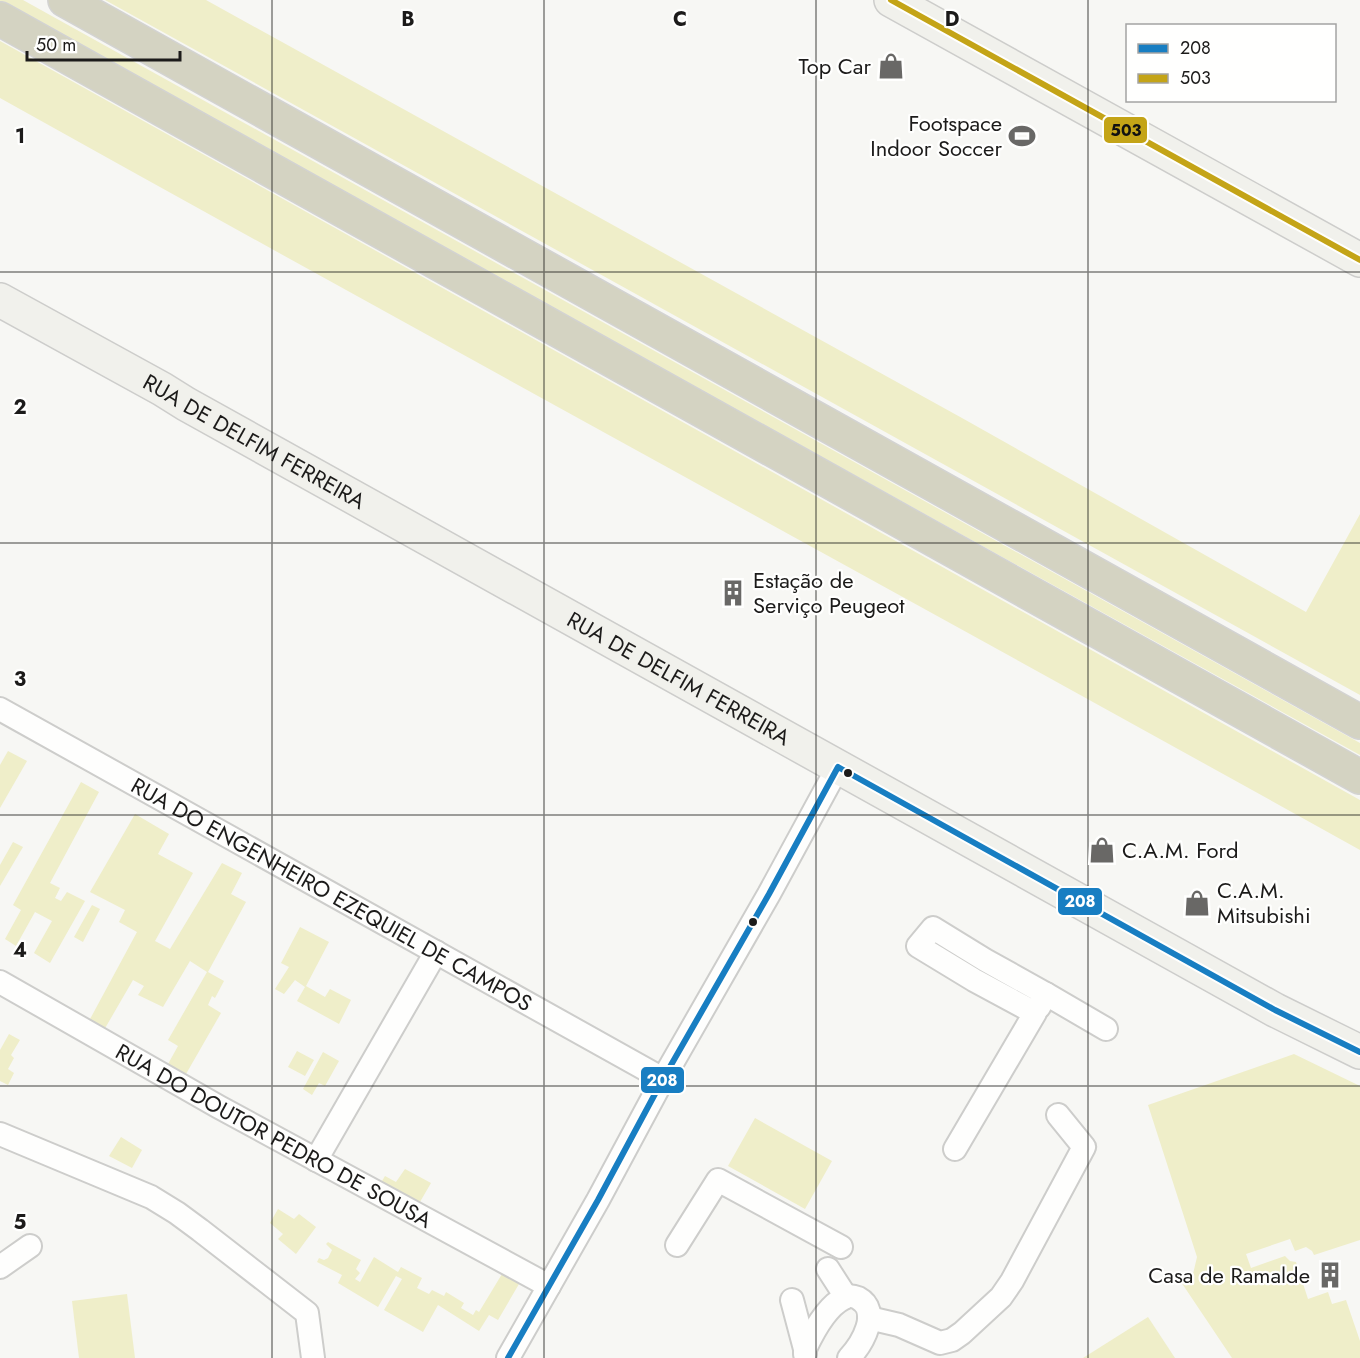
<svg xmlns="http://www.w3.org/2000/svg" width="1360" height="1358" viewBox="0 0 1360 1358" font-family="Jost,sans-serif">
<style>
.green{fill:#efeec9}
.lines{fill:none;stroke-linecap:round;stroke-linejoin:round}
.street-casing{stroke:#cdcdcb;stroke-width:26}
.secondary-casing{stroke:#cdcdcb;stroke-width:36}
.highway-casing{stroke:#d3d3d2;stroke-width:36}
.street{stroke:#fefefd;stroke-width:22}
.secondary{stroke:#f1f1ec;stroke-width:33}
.highway{stroke:#d4d3c2;stroke-width:33}
.bus-1-casing{stroke:#fffffe;stroke-width:10}
.bus-2-casing{stroke:#fffffe;stroke-width:10}
.bus-1{stroke:#187ec2;stroke-width:6}
.bus-2{stroke:#c4a417;stroke-width:6}
.grid{fill:none;stroke:#1c1b1a;stroke-width:1.5;stroke-opacity:0.55}
.bus-dot{fill:#1c1b1a;stroke:#fffffe;stroke-width:2}
.labels{text-anchor:middle;stroke-width:4.5;stroke-linejoin:round;paint-order:stroke}
.poi-label{font-size:22px;fill:#1c1b1a;stroke:#fffffe;text-anchor:end}
.street-label{font-size:22px;fill:#1c1b1a;stroke:#fffffe}
.grid-label{font-size:20px;text-anchor:middle;font-weight:bold;fill:#1c1b1a;stroke:#fffffe;stroke-width:4.5;stroke-linejoin:round;paint-order:stroke}
.line-badge{stroke:#fffffe;stroke-width:2}
.badge-label{font-size:16px;text-anchor:middle;font-weight:bold;fill:#fff}
.pale-badge-label{font-size:16px;text-anchor:middle;font-weight:bold;fill:#111}
</style>
<rect width="100%" height="100%" fill="#f7f7f4"/>
<g class="green">
<path d="M0 0H23L1360 743V755L0 2Z"/>
<path d="M105 0H206L962 418 1306 612 1360 514V695Z"/>
<path d="M0 41 1360 800V850C907 598 452 350 0 98Z"/>
<path d="M8 751 27 761 0 808V765Z"/>
<path d="M81 782 99 792 50 883 60 888 55 898 61 901 67 892 85 901 50 963 34 953 52 921 35 912 16 946 5 939 21 910 13 905Z"/>
<path d="M135 814 169 834 158 854 193 873 155 941 170 949 222 863 242 873 231 894 246 902 208 972 224 981 215 998 212 996 208 1005 221 1013 186 1074 168 1064 178 1046 168 1040 207 972 190 961 163 1007 138 995 144 986 133 980 104 1030 89 1021 137 932 119 922 125 910 90 892Z"/>
<path d="M13 842 23 847 0 886V865Z"/>
<path d="M92 905 100 909 83 942 74 937Z"/>
<path d="M300 927 329 942 306 986 325 997 330 989 351 1000 339 1024 297 1001 305 987 295 980 284 994 275 989 289 967 281 963Z"/>
<path d="M9 1034 20 1040 11 1055 14 1058 8 1069 14 1073 8 1085 0 1081V1050Z"/>
<path d="M297 1051 314 1060 305 1076 288 1067Z"/>
<path d="M323 1052 339 1061 325 1086 319 1083 312 1095 303 1089Z"/>
<path d="M1294 1054 1360 1086V1240L1314 1255 1312 1251 1306 1247 1295 1251 1290 1239 1246 1254 1251 1268 1285 1256 1290 1261 1296 1262 1308 1299 1328 1292 1332 1304 1346 1300 1360 1341V1358H1232L1179 1279 1193 1274 1197 1257 1148 1105Z"/>
<path d="M755 1118 832 1161 805 1209 728 1166Z"/>
<path d="M121 1137 142 1150 132 1168 109 1156Z"/>
<path d="M405 1169 431 1183 417 1207 379 1186 385 1176 396 1182Z"/>
<path d="M278 1209 294 1219 299 1214 316 1227 296 1254 278 1239 283 1234 270 1223Z"/>
<path d="M328 1242 361 1260 356 1269 360 1273 355 1279 360 1282 374 1257 398 1272 401 1267 422 1278 417 1288 429 1294 432 1290 444 1296 446 1292 464 1303 461 1308 473 1315 476 1310 479 1312 502 1274 519 1284 498 1320 489 1315 479 1331 438 1305 423 1332 384 1310 402 1279 396 1276 378 1307 338 1283 342 1275 317 1262 319 1258 324 1260 328 1258 332 1250 326 1244Z"/>
<path d="M127 1294 135 1358H79L72 1301Z"/>
<path d="M1148 1317 1175 1358H1083Z"/>
</g>
<g class="lines">
<g class="street-casing">
<g id="street">
<path id="s1" d="M0 709 663 1079"/>
<path id="s2" d="M0 982 219 1107 549 1286"/>
<path d="M1039 1007 1046 994 1106 1029"/>
<path d="M0 1134 151 1197 177 1213 200 1230 307 1313 313 1358"/>
<path d="M955 1149 1035 1013 974 980 918 946 933 928 985 960 1046 994"/>
<path d="M316 1160 436 952"/>
<path d="M677 1245 718 1180 841 1247"/>
<path d="M0 1267 30 1246"/>
<path d="M828 1269 846 1297"/>
<path d="M792 1300 805 1349V1354"/>
<path d="M869 1318 899 1325 940 1343 952 1340 962 1333 1001 1297 1012 1281 1084 1147 1058 1115"/>
<path d="M805 1349C813 1332 827 1306 844 1298 849 1295 853 1296 858 1298 882 1311 862 1344 849 1358"/>
<path d="M508 1358 598 1200 663 1079 769 894 838 767"/>
</g>
</g>
<g class="secondary-casing">
<g id="secondary">
<path d="M891 0 1360 260"/>
<path id="s3" d="M0 300 162 389 186 404 1178 956 1275 1010 1360 1052"/>
</g>
</g>
<g class="highway-casing">
<g id="highway">
<path d="M65 0 1360 722"/>
<path d="M0 19 1360 777"/>
</g>
</g>
<use href="#street" class="street"/>
<use href="#secondary" class="secondary"/>
<use href="#highway" class="highway"/>
<g class="bus-1-casing">
<path id="bus-1" d="M508 1358 598 1200 663 1079 769 894 838 767 1275 1010 1360 1052"/>
</g>
<g class="bus-2-casing">
<path id="bus-2" d="M891 0 1360 260"/>
</g>
<use href="#bus-1" class="bus-1"/>
<use href="#bus-2" class="bus-2"/>
</g>
<path class="grid" d="M272 0V1358M544 0V1358M816 0V1358M1088 0V1358M0 272H1360M0 543H1360M0 815H1360M0 1086H1360"/>
<defs>
<g id="shop-bare" transform="scale(2.07)"><path d="M-5-2.5h2.3a2.7 3.5 0 0 1 5.4 0H5L5.5 6h-11ZM-1.5-2.5h3a1.5 2.3 0 0 0-3 0Z" fill="#696866" stroke="#fffffe" stroke-width="2.5" paint-order="stroke"/></g>
<g id="stadium-bare" transform="scale(2.07)"><path d="M0-5a6.5 5 0 1 0 0 10a6.5 5 0 1 0 0-10ZM-3.5-1.8h7v3.6h-7Z" fill="#696866" stroke="#fffffe" stroke-width="2.5" paint-order="stroke"/></g>
<g id="building-bare" transform="scale(2.07)"><path d="M-4-6H4V6H1V3H-1V6H-4ZM-2.5-4.3h1.7v1.8h-1.7ZM.8-4.3h1.7v1.8H.8ZM-2.5-1h1.7V.8h-1.7ZM.8-1h1.7V.8H.8Z" fill="#696866" stroke="#fffffe" stroke-width="2.5" paint-order="stroke"/></g>
</defs>
<g fill-rule="evenodd">
<use href="#shop-bare" x="891" y="66"/>
<use href="#stadium-bare" x="1022" y="136"/>
<use href="#building-bare" x="733" y="593"/>
<use href="#shop-bare" x="1102" y="850"/>
<use href="#shop-bare" x="1197" y="903"/>
<use href="#building-bare" x="1330" y="1275"/>
</g>
<g class="bus-dot">
<circle cx="848" cy="773" r="5"/>
<circle cx="753" cy="922" r="5"/>
</g>
<g class="labels">
<g class="poi-label">
<text x="871" y="74">Top Car</text>
<text x="1002" y="131">Footspace<tspan x="1002" dy="25">Indoor Soccer</tspan></text>
<text x="753" y="588" text-anchor="start">Estação de<tspan x="753" dy="25">Serviço Peugeot</tspan></text>
<text x="1122" y="858" text-anchor="start">C.A.M. Ford</text>
<text x="1217" y="898" text-anchor="start">C.A.M.<tspan x="1217" dy="25">Mitsubishi</tspan></text>
<text x="1310" y="1283">Casa de Ramalde</text>
</g>
<g class="street-label">
<text dy="8" stroke="none"><textPath href="#s3" startOffset="291">RUA DE DELFIM FERREIRA</textPath></text>
<text dy="8" stroke="none"><textPath href="#s3" startOffset="777">RUA DE DELFIM FERREIRA</textPath></text>
<text dy="8" stroke="none"><textPath href="#s1" startOffset="380">RUA DO ENGENHEIRO EZEQUIEL DE CAMPOS</textPath></text>
<text dy="8" stroke="none"><textPath href="#s2" startOffset="314">RUA DO DOUTOR PEDRO DE SOUSA</textPath></text>
</g>
</g>
<g class="grid-label">
<text x="408" y="26">B</text>
<text x="680" y="26">C</text>
<text x="952" y="26">D</text>
<text x="20" y="143">1</text>
<text x="20" y="414">2</text>
<text x="20" y="686">3</text>
<text x="20" y="957">4</text>
<text x="20" y="1229">5</text>
</g>
<g class="line-badge">
<rect x="1103" y="116" width="45" height="28" rx="6" fill="#c4a417"/>
<rect x="1057" y="887" width="46" height="29" rx="6" fill="#187ec2"/>
<rect x="640" y="1066" width="45" height="28" rx="6" fill="#187ec2"/>
</g>
<g class="badge-label">
<text x="1080" y="907">208</text>
<text x="662" y="1086">208</text>
</g>
<g class="pale-badge-label">
<text x="1126" y="136">503</text>
</g>
<rect x="1126" y="24" width="210" height="78" fill="#fffffe" stroke="#a4a4a3" stroke-width="1.5"/>
<rect x="1138" y="44" width="30" height="9" fill="#187ec2" stroke="#a4a4a3" stroke-width="1.5"/>
<text x="1180" y="54" font-size="18" fill="#1c1b1a">208</text>
<rect x="1138" y="74" width="30" height="9" fill="#c4a417" stroke="#a4a4a3" stroke-width="1.5"/>
<text x="1180" y="84" font-size="18" fill="#1c1b1a">503</text>
<path d="M27 51v9h153v-9" fill="none" stroke="#1c1b1a" stroke-width="3"/>
<text x="36" y="51" font-size="18" fill="#1c1b1a" stroke="#fffffe" stroke-width="4.5" paint-order="stroke">50 m</text>
</svg>
